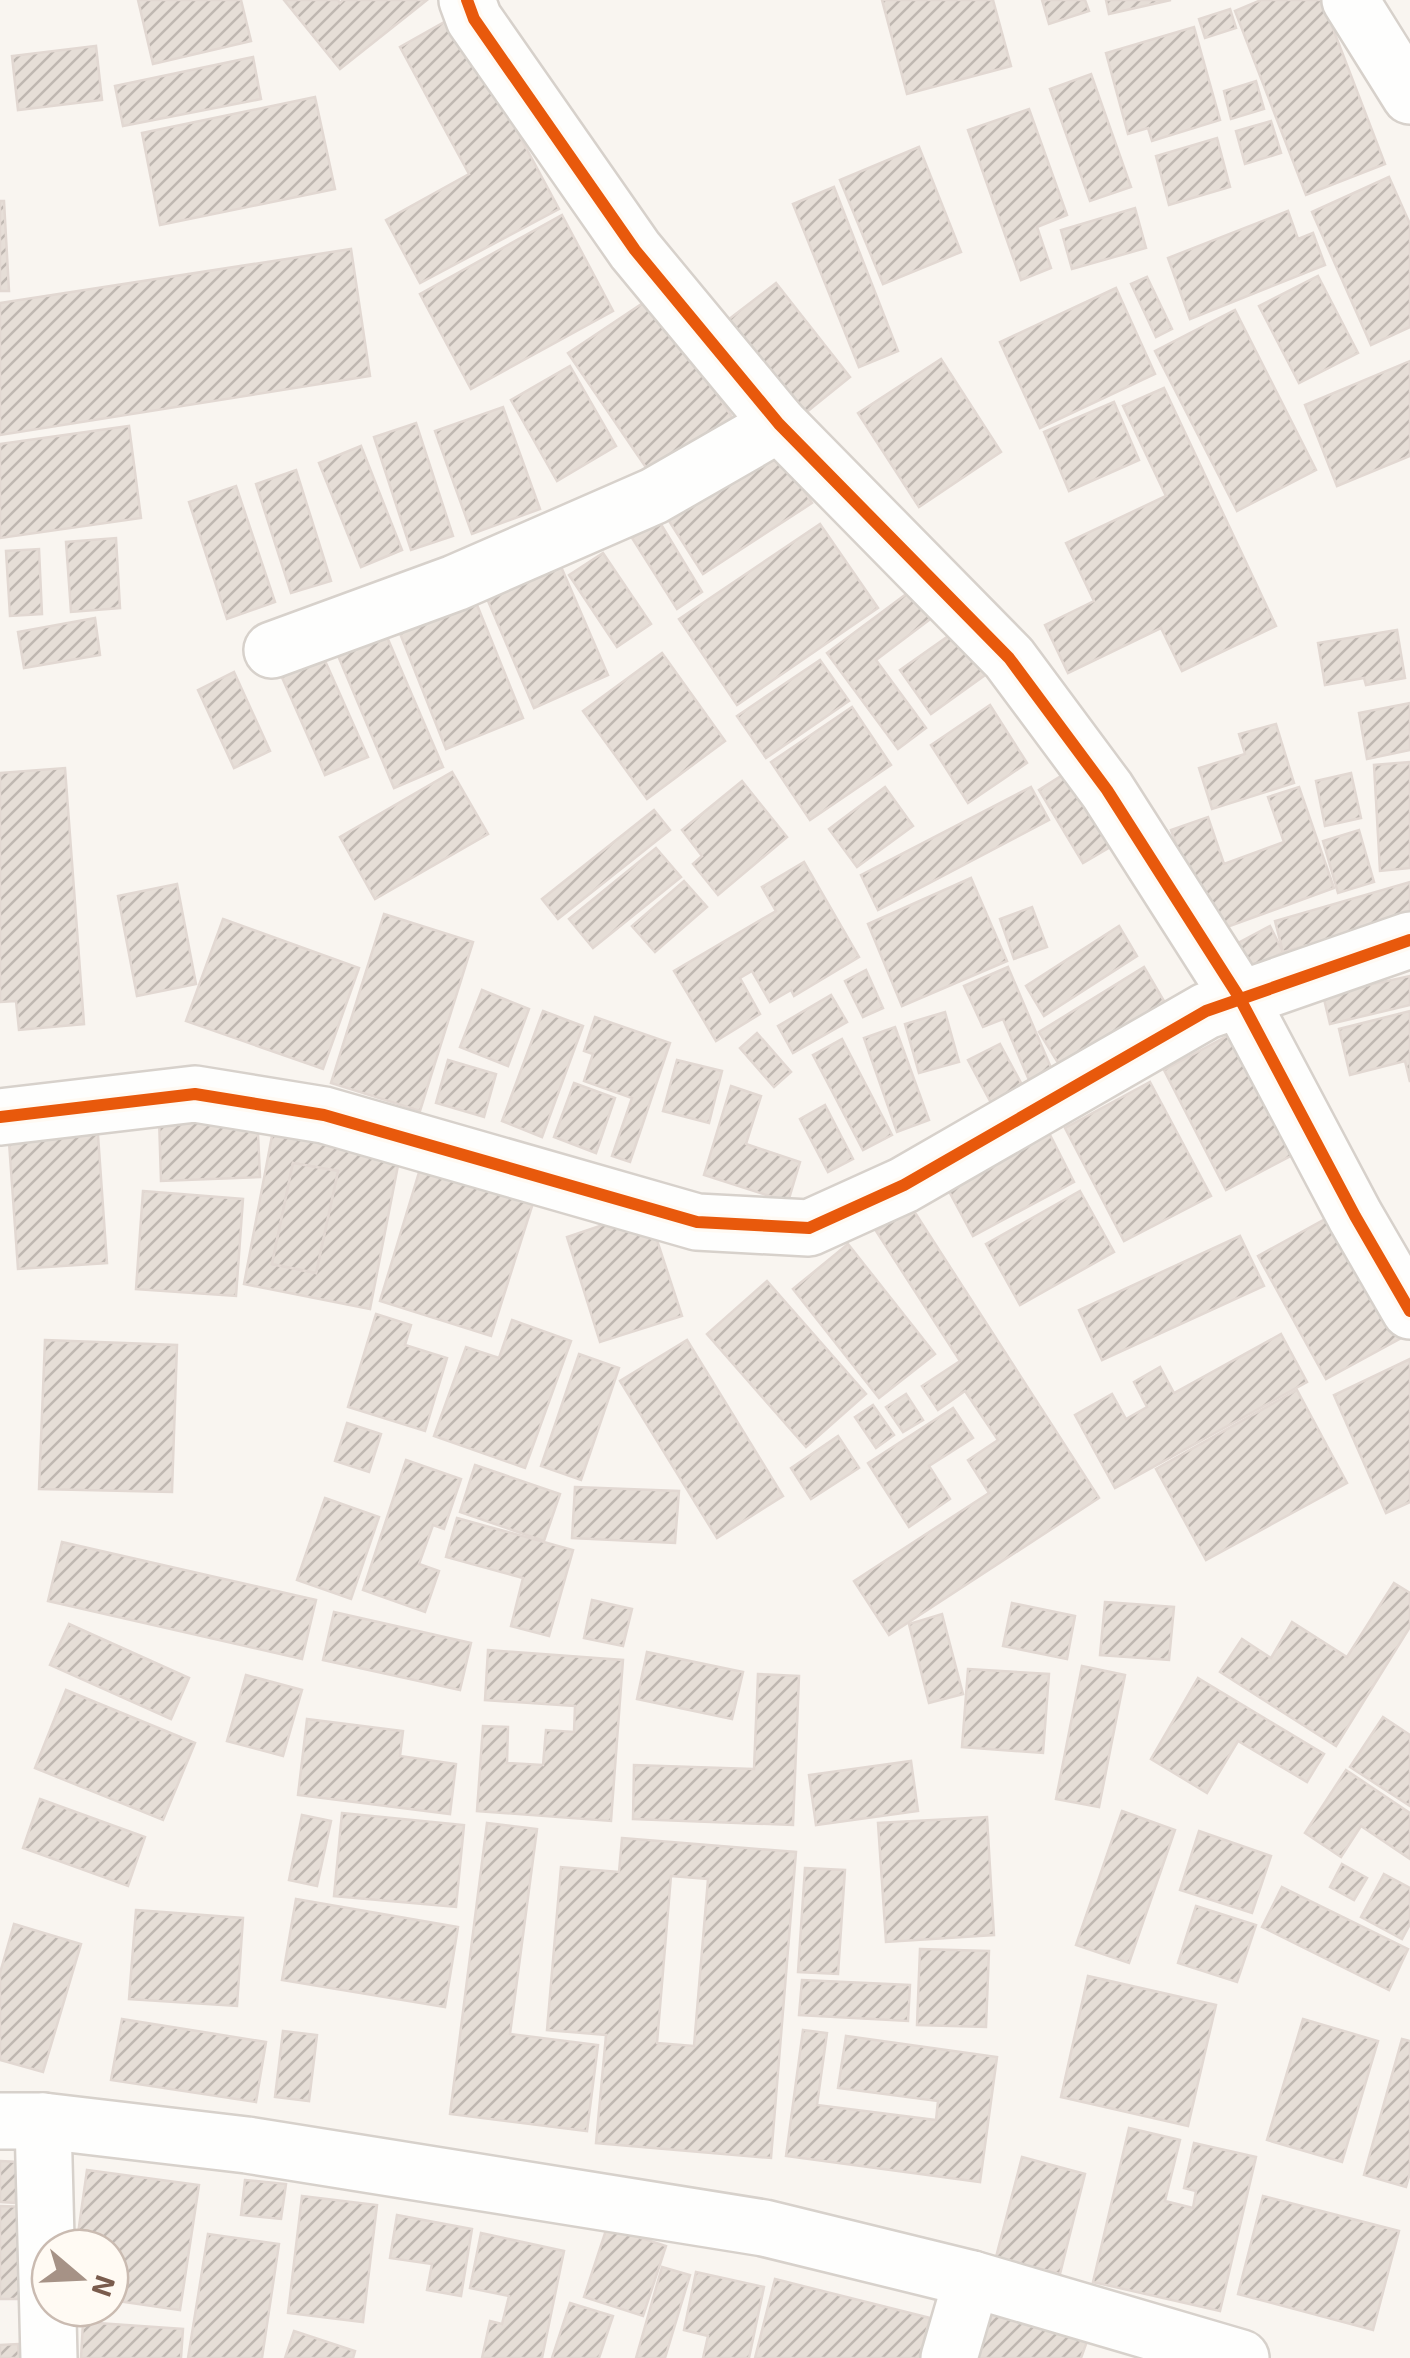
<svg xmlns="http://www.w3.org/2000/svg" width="1410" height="2358" viewBox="0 0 1410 2358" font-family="'Exo 2',sans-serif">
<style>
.building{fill:url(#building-hatch);stroke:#e2d8d2;stroke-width:2.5;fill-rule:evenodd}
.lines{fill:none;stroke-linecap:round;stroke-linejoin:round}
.street-casing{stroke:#d7d1cb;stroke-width:60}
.street{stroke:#fefefd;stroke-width:55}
.cycleway-casing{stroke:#fffaf3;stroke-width:19}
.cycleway{stroke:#e8590c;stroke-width:12}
</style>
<defs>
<pattern id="building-hatch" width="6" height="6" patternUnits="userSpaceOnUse" patternTransform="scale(2.5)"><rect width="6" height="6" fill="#e6ded7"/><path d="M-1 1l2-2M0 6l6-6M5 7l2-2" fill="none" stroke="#bfb7b1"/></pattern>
</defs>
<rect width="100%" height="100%" fill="#f9f5f0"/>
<g class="building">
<path d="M138 0H241L251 41 153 64Z"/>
<path d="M284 0H338L340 3 343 0H427L340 69Z"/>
<path d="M882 0H993L1011 66 907 94Z"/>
<path d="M1042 0H1085L1089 11 1049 24Z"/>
<path d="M1106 0H1171L1109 14Z"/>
<path d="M1261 0H1322L1385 164 1306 195 1235 11Z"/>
<path d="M1230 9 1236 28 1205 38 1199 19Z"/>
<path d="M455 16 559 209 420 283 386 220 469 174 400 47Z"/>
<path d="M1194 27 1220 120 1152 141 1148 128 1128 134 1106 53Z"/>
<path d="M96 46 102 100 18 110 12 56Z"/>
<path d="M253 57 261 99 123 126 115 86Z"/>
<path d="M1091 74 1131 187 1090 201 1050 89Z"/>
<path d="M1256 81 1264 109 1231 119 1224 91Z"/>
<path d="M315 97 335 189 160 225 142 133Z"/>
<path d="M1029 109 1067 215 1037 227 1051 268 1021 280 968 130Z"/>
<path d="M1271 121 1281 153 1245 164 1236 131Z"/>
<path d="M1217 138 1230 187 1169 205 1156 156Z"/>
<path d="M919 147 961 252 883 284 840 180Z"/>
<path d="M1389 177 1410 224V327L1371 345 1312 212Z"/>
<path d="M834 187 898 351 859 367 793 204Z"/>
<path d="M0 201H4L9 291H0Z"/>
<path d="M1135 208 1146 248 1072 269 1061 230Z"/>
<path d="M1288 211 1298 239 1313 233 1325 265 1190 319 1168 258Z"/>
<path d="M562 215 613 311 471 389 420 294Z"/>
<path d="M351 249 370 376 0 435V303Z"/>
<path d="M1318 276 1358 353 1299 383 1259 306Z"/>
<path d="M1147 277 1172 329 1156 337 1131 284Z"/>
<path d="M776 283 850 377 798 419 724 323Z"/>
<path d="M1116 288 1155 374 1040 428 1000 342Z"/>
<path d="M652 297 742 432 660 488 568 353Z"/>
<path d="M1235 310 1316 470 1237 511 1155 351Z"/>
<path d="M941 359 1001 452 919 507 858 413Z"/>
<path d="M1410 361V456L1337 486 1305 405Z"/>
<path d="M570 366 616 446 557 481 511 400Z"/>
<path d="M1164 388 1276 626 1182 671 1161 628 1068 673 1045 625 1094 601 1066 543 1166 496 1123 406Z"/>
<path d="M1114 402 1139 460 1069 491 1044 432Z"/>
<path d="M503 407 540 509 472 534 435 431Z"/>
<path d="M416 423 453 536 411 550 374 437Z"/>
<path d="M129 426 141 518 0 538V444Z"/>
<path d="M772 442 812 503 703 574 664 513Z"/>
<path d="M361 446 402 550 361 567 319 463Z"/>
<path d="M296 470 331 581 291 593 256 484Z"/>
<path d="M236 486 275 602 227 619 189 502Z"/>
<path d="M659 521 702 592 677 609 632 538Z"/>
<path d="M820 524 878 608 737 705 679 619Z"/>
<path d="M116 538 120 608 71 612 66 542Z"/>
<path d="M39 549 42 614 10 616 6 551Z"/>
<path d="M603 553 651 624 617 647 569 575Z"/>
<path d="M559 562 608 675 534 708 485 594Z"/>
<path d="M921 583 941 611 876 660 926 728 898 749 827 653Z"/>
<path d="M473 595 523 718 446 749 397 626Z"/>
<path d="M95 618 100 655 24 668 18 632Z"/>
<path d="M964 625 995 668 931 714 900 670Z"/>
<path d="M384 630 443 767 394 788 336 651Z"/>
<path d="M1397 630 1405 678 1366 685 1364 678 1325 685 1318 643Z"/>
<path d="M662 653 725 741 647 799 583 711Z"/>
<path d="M322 654 368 757 325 775 280 673Z"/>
<path d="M820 660 849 701 766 758 737 716Z"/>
<path d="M234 672 270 751 234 768 198 690Z"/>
<path d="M1410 703V750L1367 759 1359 713Z"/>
<path d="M990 705 1027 763 968 803 931 745Z"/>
<path d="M852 707 891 765 810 820 771 762Z"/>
<path d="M1276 724 1294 783 1212 809 1199 768 1245 754 1239 734Z"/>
<path d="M1410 762V868L1380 871 1374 765Z"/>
<path d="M65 768 84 1024 19 1030 16 1001 0 1002V773Z"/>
<path d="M1072 769 1117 843 1083 863 1039 790Z"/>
<path d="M452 772 488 834 375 899 340 837Z"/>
<path d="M1351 773 1361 818 1325 826 1316 781Z"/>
<path d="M742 781 787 837 718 895 693 864 702 856 682 830Z"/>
<path d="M885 787 913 826 857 867 829 829Z"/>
<path d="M1031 787 1049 820 878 910 861 875Z"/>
<path d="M1299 787 1334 888 1208 934 1171 830 1208 817 1224 864 1284 842 1268 797Z"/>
<path d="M654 810 670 830 558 919 542 899Z"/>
<path d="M1359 830 1374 882 1338 893 1323 841Z"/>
<path d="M656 848 681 877 593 948 569 919Z"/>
<path d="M804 862 859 957 794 996 791 990 770 1002 752 971 740 978 760 1014 716 1041 674 971 776 911 762 887Z"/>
<path d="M971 878 1007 961 902 1006 868 924Z"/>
<path d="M684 881 707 907 655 952 632 926Z"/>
<path d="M1410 882V916L1283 952 1275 921Z"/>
<path d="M177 884 196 984 137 996 118 896Z"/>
<path d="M1032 907 1047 947 1014 959 1000 919Z"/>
<path d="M384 914 473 942 420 1111 331 1083Z"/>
<path d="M223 919 359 968 323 1069 186 1021Z"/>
<path d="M1119 926 1137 956 1044 1016 1026 986Z"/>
<path d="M1270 926 1283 952 1251 969 1238 943Z"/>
<path d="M1008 967 1052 1070 1029 1080 1003 1019 983 1027 964 986Z"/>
<path d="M1144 967 1171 1013 1068 1079 1039 1032Z"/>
<path d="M866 970 883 1008 863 1017 845 981Z"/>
<path d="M1410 976V1005L1330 1024 1323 995Z"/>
<path d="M482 990 529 1009 508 1066 460 1047Z"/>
<path d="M831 995 847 1022 793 1053 778 1026Z"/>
<path d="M543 1011 583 1026 542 1137 502 1121Z"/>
<path d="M1410 1011V1082L1405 1061 1350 1075 1339 1029Z"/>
<path d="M945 1012 959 1062 919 1073 905 1024Z"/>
<path d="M595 1017 670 1043 630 1162 612 1156 632 1098 584 1081 593 1054 584 1051Z"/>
<path d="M895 1027 929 1120 897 1132 864 1038Z"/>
<path d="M1244 1027 1308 1147 1226 1190 1164 1070Z"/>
<path d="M757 1033 791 1072 774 1087 740 1048Z"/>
<path d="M842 1039 892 1135 863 1150 813 1055Z"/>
<path d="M1000 1044 1027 1094 996 1112 968 1060Z"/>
<path d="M448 1060 496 1074 484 1117 436 1103Z"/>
<path d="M677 1060 722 1071 709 1123 663 1111Z"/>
<path d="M1150 1082 1211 1196 1124 1241 1065 1128Z"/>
<path d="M574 1083 615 1098 596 1153 554 1137Z"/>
<path d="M731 1086 761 1096 746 1144 800 1162 788 1202 704 1175Z"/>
<path d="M825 1105 853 1159 828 1172 800 1119Z"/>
<path d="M257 1112 260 1177 161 1181 159 1118Z"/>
<path d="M275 1120 402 1145 370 1309 244 1284ZM293 1163 338 1171 316 1273 272 1264Z"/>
<path d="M97 1121 107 1263 18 1269 8 1128Z"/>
<path d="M1046 1127 1074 1182 973 1236 943 1180Z"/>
<path d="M293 1163 338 1171 316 1273 272 1264Z"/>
<path d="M420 1169 533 1203 491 1336 380 1301Z"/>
<path d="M143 1191 243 1199 236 1296 136 1289Z"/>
<path d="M1080 1191 1114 1252 1020 1305 986 1244Z"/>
<path d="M912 1208 1099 1498 889 1635 854 1581 989 1493 968 1460 998 1440 965 1391 938 1410 922 1386 960 1361 876 1231Z"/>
<path d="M647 1210 682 1316 600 1342 567 1237Z"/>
<path d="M1338 1212 1405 1336 1326 1379 1258 1256Z"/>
<path d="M1240 1236 1264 1286 1102 1360 1079 1310Z"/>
<path d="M848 1244 935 1354 879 1398 793 1289Z"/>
<path d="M767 1281 866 1394 806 1447 707 1334Z"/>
<path d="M376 1314 411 1325 405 1345 447 1358 425 1431 348 1407Z"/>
<path d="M512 1320 571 1341 525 1468 434 1436 466 1347 499 1358Z"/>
<path d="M1281 1334 1307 1382 1115 1488 1075 1415 1112 1394 1126 1419 1147 1407 1134 1382 1160 1367 1174 1393Z"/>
<path d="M45 1340 177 1345 172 1492 39 1489Z"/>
<path d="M687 1340 783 1496 717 1538 620 1381Z"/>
<path d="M579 1354 619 1368 581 1480 541 1466Z"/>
<path d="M1410 1359V1502L1386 1513 1334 1395Z"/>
<path d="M1297 1390 1347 1483 1206 1560 1156 1469Z"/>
<path d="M906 1394 923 1420 903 1432 886 1407Z"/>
<path d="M873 1405 894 1435 876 1448 855 1417Z"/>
<path d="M953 1408 973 1438 929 1466 950 1499 909 1527 868 1463Z"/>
<path d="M347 1423 381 1434 369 1472 335 1461Z"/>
<path d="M838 1436 859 1468 811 1499 791 1468Z"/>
<path d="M406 1460 461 1479 444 1529 433 1525 419 1564 439 1571 425 1612 363 1590Z"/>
<path d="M475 1465 560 1494 544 1541 460 1512Z"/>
<path d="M575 1487 679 1491 675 1543 572 1538Z"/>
<path d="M325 1498 379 1517 351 1599 297 1580Z"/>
<path d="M457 1518 573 1550 549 1636 511 1626 523 1578 446 1557Z"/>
<path d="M62 1542 316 1600 302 1659 48 1601Z"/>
<path d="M1394 1583 1410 1593V1627L1336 1746 1220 1672 1242 1639 1271 1658 1292 1622 1347 1657Z"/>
<path d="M592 1600 632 1609 623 1646 584 1638Z"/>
<path d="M1105 1602 1174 1607 1169 1660 1100 1655Z"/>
<path d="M1012 1603 1075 1616 1067 1659 1003 1646Z"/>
<path d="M334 1612 471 1643 460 1690 323 1660Z"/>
<path d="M942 1614 963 1694 929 1703 909 1624Z"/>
<path d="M69 1624 189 1678 171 1719 50 1665Z"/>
<path d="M488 1650 623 1660 611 1821 477 1811 483 1726 508 1727 507 1763 543 1765 546 1730 574 1732 575 1706 485 1700Z"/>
<path d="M647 1652 743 1672 732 1719 637 1699Z"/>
<path d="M1082 1666 1125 1675 1099 1807 1056 1799Z"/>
<path d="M968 1669 1049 1674 1043 1753 962 1747Z"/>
<path d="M758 1674 799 1676 793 1825 633 1819 634 1765 754 1769Z"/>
<path d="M246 1675 302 1690 283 1756 227 1741Z"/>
<path d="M1198 1678 1324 1754 1307 1782 1238 1741 1207 1793 1151 1759Z"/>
<path d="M66 1690 195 1743 163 1820 35 1768Z"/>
<path d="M1383 1717 1410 1735V1806L1350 1767Z"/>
<path d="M307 1719 403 1731 400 1756 456 1764 450 1814 298 1795Z"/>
<path d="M911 1761 918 1811 816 1825 809 1775Z"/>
<path d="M1346 1770 1410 1813V1859L1361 1826 1341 1857 1305 1833Z"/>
<path d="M40 1799 145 1837 128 1886 23 1848Z"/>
<path d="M1122 1811 1175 1830 1129 1963 1076 1945Z"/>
<path d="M342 1813 464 1825 456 1907 334 1896Z"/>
<path d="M302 1815 331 1821 317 1886 289 1880Z"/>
<path d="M987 1817 994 1935 886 1942 878 1823Z"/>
<path d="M487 1823 537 1829 510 2034 598 2045 587 2131 450 2114Z"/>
<path d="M1199 1831 1271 1856 1252 1913 1180 1890Z"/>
<path d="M622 1838 796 1852 771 2158 596 2143 606 2035 547 2030 561 1867 619 1872ZM671 1876 708 1879 694 2046 657 2043Z"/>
<path d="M1342 1864 1367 1878 1354 1900 1330 1887Z"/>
<path d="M805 1868 845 1870 838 1974 798 1972Z"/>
<path d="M1384 1874 1410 1888V1924L1402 1939 1361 1917Z"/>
<path d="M1282 1887 1408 1949 1389 1990 1262 1927Z"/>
<path d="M296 1899 458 1927 445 2007 282 1980Z"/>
<path d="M1196 1906 1256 1925 1237 1982 1178 1963Z"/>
<path d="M136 1910 243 1918 237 2006 129 1999Z"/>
<path d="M14 1924 81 1944 43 2072 0 2060V1973Z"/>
<path d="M920 1949 989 1951 986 2027 917 2025Z"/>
<path d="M1088 1976 1216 2005 1188 2126 1061 2097Z"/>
<path d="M802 1980 910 1985 908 2021 799 2015Z"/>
<path d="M122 2019 266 2042 256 2102 111 2080Z"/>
<path d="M1303 2019 1378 2041 1342 2162 1267 2140Z"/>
<path d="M803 2030 827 2033 817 2105 936 2120 938 2101 838 2088 846 2036 997 2057 980 2182 786 2156Z"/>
<path d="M283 2031 317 2035 309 2101 275 2097Z"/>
<path d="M1402 2039 1410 2041V2173L1406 2187 1364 2175Z"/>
<path d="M1129 2128 1180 2140 1165 2201 1193 2208 1196 2191 1184 2188 1194 2143 1256 2157 1220 2311 1093 2282Z"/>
<path d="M1022 2157 1085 2174 1060 2274 996 2257Z"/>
<path d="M0 2161 19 2162 15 2203 0 2202Z"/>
<path d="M87 2170 199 2185 180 2310 110 2300V2248H76Z"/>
<path d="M245 2180 286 2184 281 2219 241 2215Z"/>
<path d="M302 2196 377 2205 363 2322 288 2313Z"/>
<path d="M1263 2196 1399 2231 1373 2330 1238 2294Z"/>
<path d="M0 2206 27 2207 24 2299H0Z"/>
<path d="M397 2215 472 2229 461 2296 427 2290 432 2264 390 2258Z"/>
<path d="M607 2227 666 2246 643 2316 584 2297Z"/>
<path d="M481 2233 564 2251 542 2358H482L490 2321 502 2324 509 2296 470 2288Z"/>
<path d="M208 2234 279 2244 262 2358H188Z"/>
<path d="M662 2267 690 2275 665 2358H636Z"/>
<path d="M696 2272 764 2287 749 2358H703L708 2336 684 2330Z"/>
<path d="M775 2279 930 2318 919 2358H755Z"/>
<path d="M985 2295 1091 2330 1081 2358H964Z"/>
<path d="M570 2303 613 2316 599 2358H552Z"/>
<path d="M83 2322 183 2329 181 2358H81Z"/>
<path d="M294 2331 355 2351 353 2358H285Z"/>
<path d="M18 2344 19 2358H0V2345Z"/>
</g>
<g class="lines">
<g class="street-casing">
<g id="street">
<path d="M467 0 474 19 635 250 779 424 1009 658 1107 790 1239 997 1355 1216 1410 1311"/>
<path d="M1350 0 1410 96"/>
<path d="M272 650 455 583 654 496 779 424"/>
<path d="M0 1117 195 1094 324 1115 697 1222 809 1228 904 1185 1206 1011 1410 940"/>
<path d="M0 2121H43L247 2145 764 2228 972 2279 1241 2358"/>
<path d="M43 2121 49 2358"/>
<path d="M949 2358 972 2279"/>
</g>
</g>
<use href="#street" class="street"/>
<g class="cycleway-casing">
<g id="cycleway">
<path d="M467 0 474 19 635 250 779 424 1009 658 1107 790 1239 997 1355 1216 1410 1311"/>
<path d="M0 1117 195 1094 324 1115 697 1222 809 1228 904 1185 1206 1011 1410 940"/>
</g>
</g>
<use href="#cycleway" class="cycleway"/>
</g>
<g transform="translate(80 2278) rotate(109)"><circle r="48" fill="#fffaf3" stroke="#cabbb1" stroke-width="2.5"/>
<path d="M0-8L18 38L0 25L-18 38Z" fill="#a69286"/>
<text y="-15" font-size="28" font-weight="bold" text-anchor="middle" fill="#7a5c4d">N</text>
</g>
</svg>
